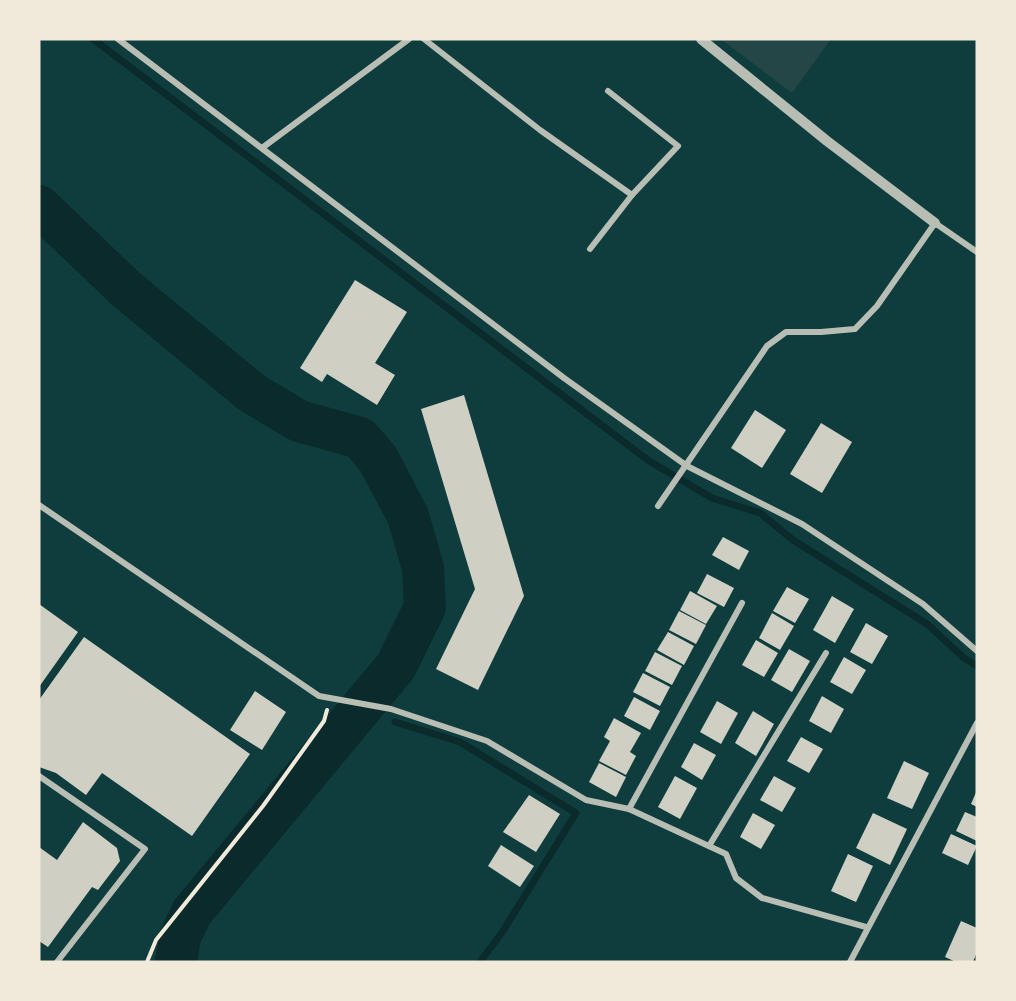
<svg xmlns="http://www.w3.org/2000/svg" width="1016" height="1001" viewBox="0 0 1016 1001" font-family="'Varela Round',sans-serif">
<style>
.green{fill:#244646}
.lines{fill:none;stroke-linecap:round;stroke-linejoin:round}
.stream{stroke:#0a2a2b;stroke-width:7}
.river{stroke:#0a2a2b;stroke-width:42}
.building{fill:#cfcfc3}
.path{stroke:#f1e9da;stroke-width:4}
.minor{stroke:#b8beb3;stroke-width:6}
.tertiary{stroke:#b8beb3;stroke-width:10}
</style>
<rect width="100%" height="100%" fill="#0f3d3e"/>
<path class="green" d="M721 39H831L792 93Z"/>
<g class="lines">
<g class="stream">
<path d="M93 39 649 461 712 498 760 513 793 540 927 624 964 658 977 666"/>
<path d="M395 722 460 742 576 813 503 931 480 962"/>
</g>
<path class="river" d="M39 206 126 289 252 393 299 421 360 438 378 459 408 516 423 568 425 607 396 666 192 912 180 937 176 962"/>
</g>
<g class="building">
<path d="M355 280 407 312 375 363 395 375 377 405 327 374 322 382 300 368Z"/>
<path d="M464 395 524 596 478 690 436 669 475 589 421 409Z"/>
<path d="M755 410 786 430 762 468 731 448Z"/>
<path d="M821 423 852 442 822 493 790 474Z"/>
<path d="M723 537 749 551 739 570 712 555Z"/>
<path d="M707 574 734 588 724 607 697 593Z"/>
<path d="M787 587 809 599 795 623 773 611Z"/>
<path d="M690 591 717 606 706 624 680 610Z"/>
<path d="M832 596 854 609 835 643 813 630Z"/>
<path d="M39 604 78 632 39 687Z"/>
<path d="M679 611 706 625 696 644 669 630Z"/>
<path d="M772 613 794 626 780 650 759 638Z"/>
<path d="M866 623 888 636 872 664 850 652Z"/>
<path d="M668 632 694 646 684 665 657 650Z"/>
<path d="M84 637 250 754 192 836 102 773 86 795 56 773 39 767V700Z"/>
<path d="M756 640 778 653 764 677 742 665Z"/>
<path d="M789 649 810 661 792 692 771 680Z"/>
<path d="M655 652 682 666 672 685 645 671Z"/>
<path d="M844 657 866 670 852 694 830 682Z"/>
<path d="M643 673 670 687 660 706 633 692Z"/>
<path d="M255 691 286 712 262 750 230 730Z"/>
<path d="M822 696 844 709 831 733 809 721Z"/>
<path d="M634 697 660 711 650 730 624 716Z"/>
<path d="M717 701 738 713 721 744 700 732Z"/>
<path d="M753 711 774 724 756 756 735 743Z"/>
<path d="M614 718 641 733 630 752 636 756 626 775 599 761 610 741 604 737Z"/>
<path d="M801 737 823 749 809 773 787 761Z"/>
<path d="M694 743 716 755 702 780 681 767Z"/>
<path d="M904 761 929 773 912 809 887 798Z"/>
<path d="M599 763 626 777 616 797 589 782Z"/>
<path d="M675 776 697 788 680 819 658 807Z"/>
<path d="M774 776 796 788 782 812 760 800Z"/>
<path d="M977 790V807L971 804Z"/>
<path d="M529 795 560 814 536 852 503 832Z"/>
<path d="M965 812 977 817V841L956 831Z"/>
<path d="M753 813 775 825 761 849 740 837Z"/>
<path d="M873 813 907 829 890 865 856 848Z"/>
<path d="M83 822 117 848 120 861 98 890 92 887 48 947 39 941V847L57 860Z"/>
<path d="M951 834 977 846 968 865 942 853Z"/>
<path d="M501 845 534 866 520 887 488 866Z"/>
<path d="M848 854 873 866 856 902 831 891Z"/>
<path d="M961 921 977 928V952L973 962H956L945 957Z"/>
</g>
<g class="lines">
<path class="path" d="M147 962 156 940 263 806 324 721 327 710"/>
<g class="minor">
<path d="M118 39 564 378 687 466 802 524 923 604 977 651"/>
<path d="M424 39 540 130 632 195"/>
<path d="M262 148 409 39"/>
<path d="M590 249 632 195 678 146 608 91"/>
<path d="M39 505 319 696 391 709 487 741 586 800 629 809 726 854 736 878 762 898 866 927"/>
<path d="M658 506 767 346 786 332H821L855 329 877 306 935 223 977 252"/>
<path d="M39 776 145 849 57 962"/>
<path d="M629 809 742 603"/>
<path d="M709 846 826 653"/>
<path d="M850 962 977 723"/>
</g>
<path class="tertiary" d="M701 39 827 141 935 223"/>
</g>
<rect width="1016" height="1001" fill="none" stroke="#f1e9da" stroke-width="81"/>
</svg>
